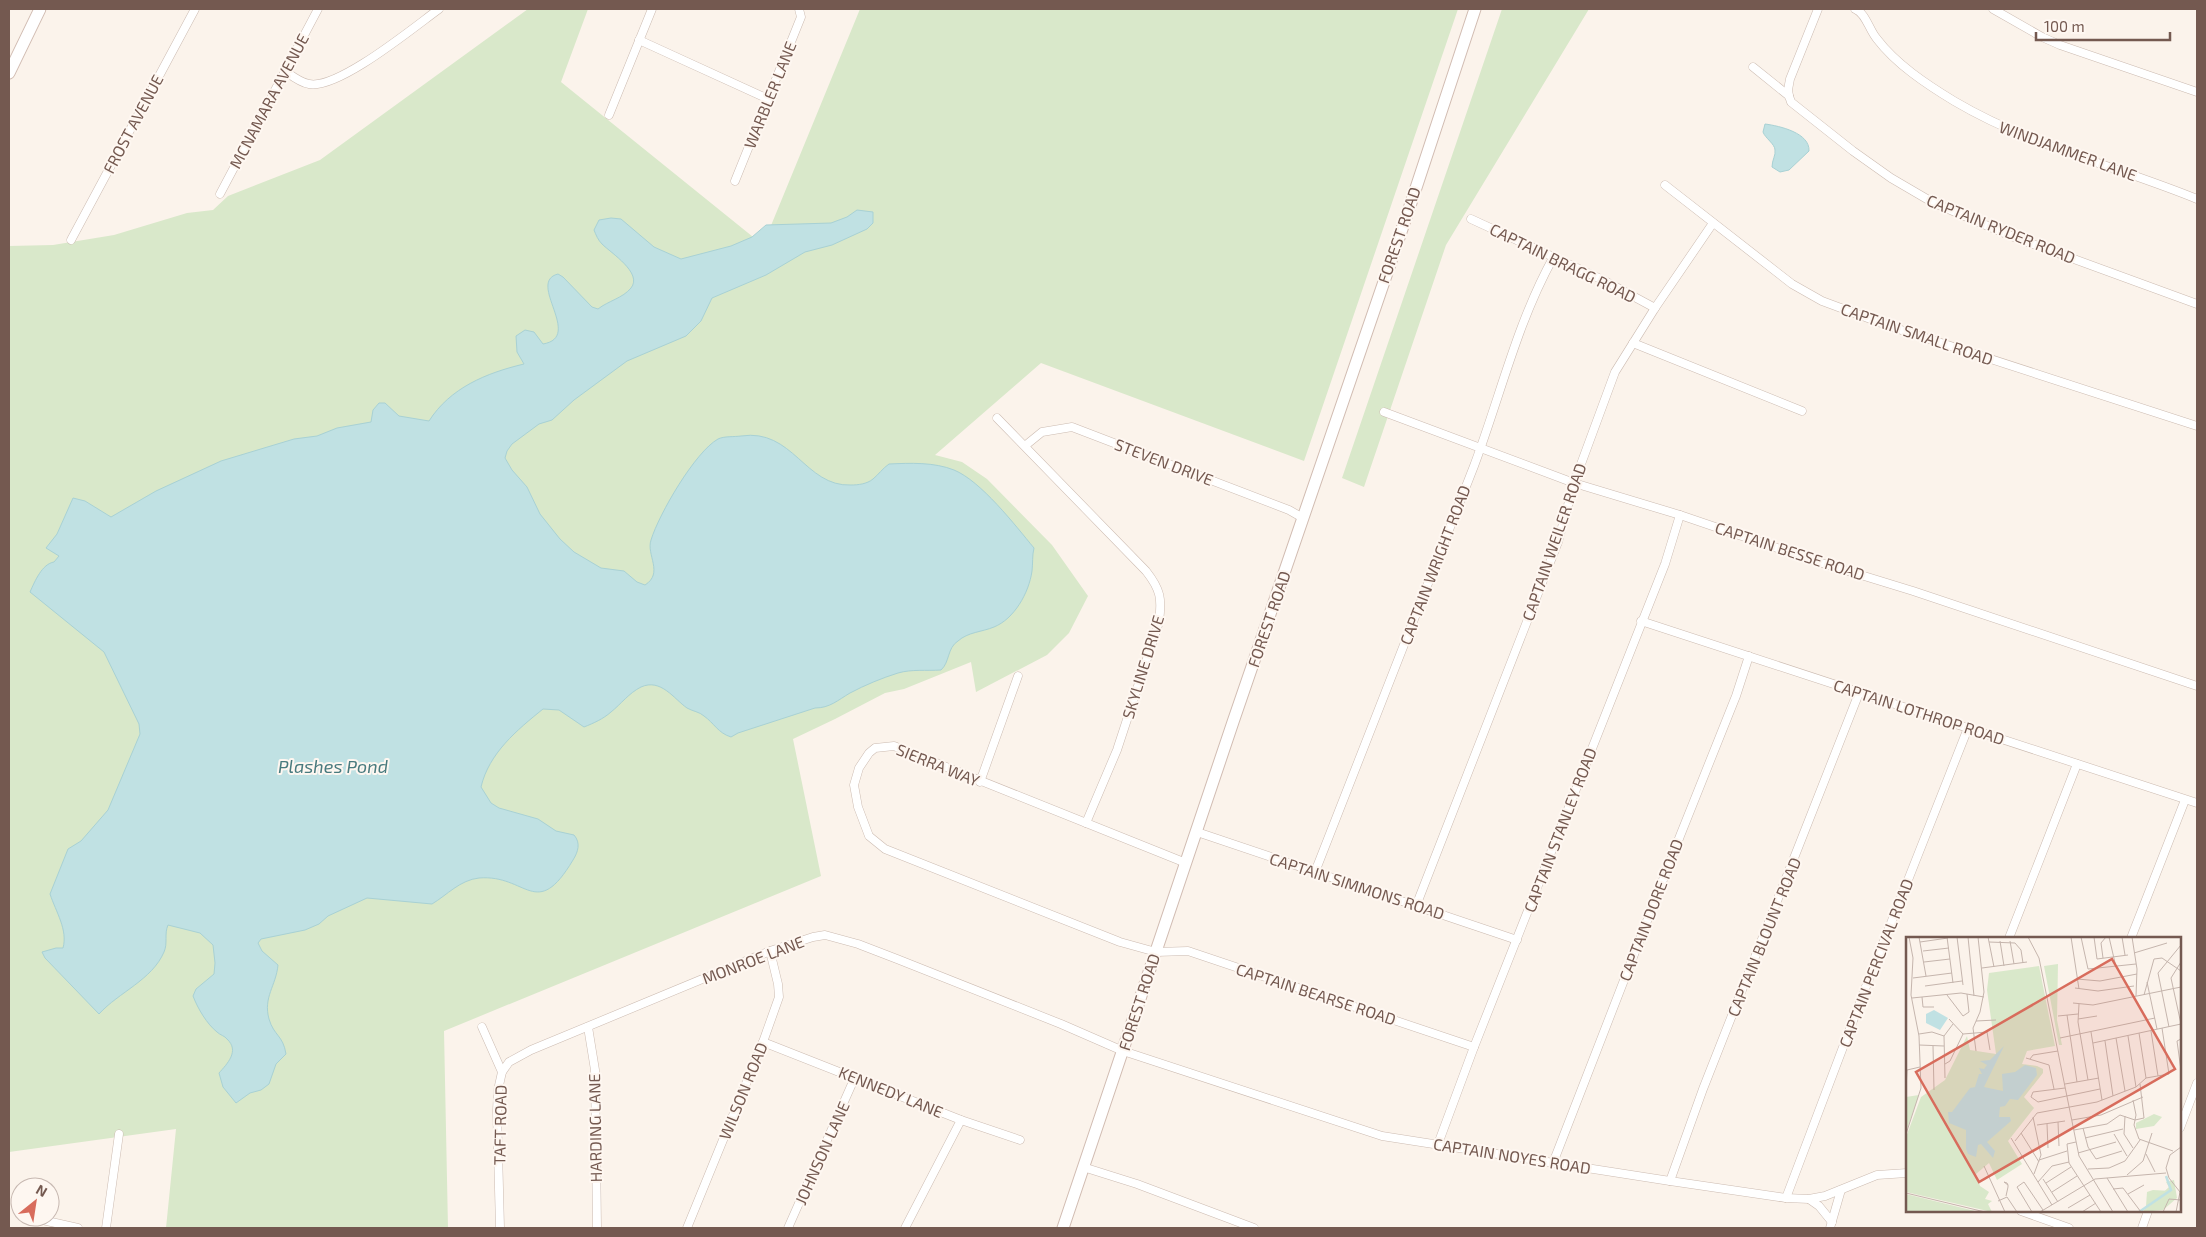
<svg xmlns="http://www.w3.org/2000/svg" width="2206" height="1237" viewBox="0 0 2206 1237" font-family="'Exo 2',sans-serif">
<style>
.green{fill:#d9e8ca}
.water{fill:#c0e1e3;stroke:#a8d1d4}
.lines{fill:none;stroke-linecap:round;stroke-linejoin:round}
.street-casing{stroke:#ccbbb1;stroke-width:9}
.secondary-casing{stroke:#d1bcb2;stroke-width:13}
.street{stroke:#fff;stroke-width:8}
.secondary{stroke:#fff;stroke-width:11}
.labels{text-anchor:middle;stroke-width:4;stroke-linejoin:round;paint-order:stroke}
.street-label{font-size:16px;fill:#745950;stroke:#fef7f1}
.water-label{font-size:18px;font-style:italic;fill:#487a7e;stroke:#fef7f1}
.inset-river{fill:none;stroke:#c0e1e3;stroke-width:2.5}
.inset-road{fill:none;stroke:#c5b5ad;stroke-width:1}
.view{fill:#d86c5c;fill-opacity:0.15;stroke:#d86c5c;stroke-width:2.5}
.inset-edge{fill:none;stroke:#745950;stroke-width:2.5}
</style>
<rect width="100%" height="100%" fill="#fbf3eb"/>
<g class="green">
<path d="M528 9H588L561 82 763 245 860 9H1458L1304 461 1041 363 935 455 962 462 987 479 1052 545 1088 596 1069 633 1047 655 976 692 971 662 904 689 885 693 835 719 793 739 821 876 444 1031 448 1228H166L176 1129 9 1152V246L53 245 114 235 187 213 213 210 228 196 320 160Z"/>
<path d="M1502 9H1589L1446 245 1364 487 1342 478Z"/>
</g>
<g class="water">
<path d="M1765 124C1780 126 1810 133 1809 151L1789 170 1780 172 1772 167C1772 160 1776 155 1775 150 1775 144 1765 138 1763 132Z"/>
<path d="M857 210 873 212V223L867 229 832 245 805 252 766 275 712 298 701 321 686 336 627 361 574 400 552 420 539 424 512 444 507 451 505 458 512 470 527 487 540 514 560 539 574 552 601 568 624 571 637 582 645 585C664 573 646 555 651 540 659 514 695 452 718 439 724 436 734 437 741 436 793 428 805 487 851 485 858 485 867 484 873 479 878 475 883 468 889 464 910 463 934 462 954 470 981 481 1015 525 1034 548 1032 556 1033 563 1032 571 1029 593 1014 619 994 627 982 632 968 632 958 641 947 648 950 662 941 670 926 671 912 669 898 673 882 678 865 685 850 693 838 700 830 708 815 708L738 733 731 737C718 733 714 723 704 716 700 712 692 711 687 708 674 699 661 678 641 687 629 693 621 704 611 712 603 719 594 723 584 727L559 710 543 709C517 730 489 753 481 787L491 803 499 808 538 819 556 831 574 835C581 843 578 852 573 860 536 922 527 874 479 878 460 880 447 895 432 904L367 898 328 916 319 924 305 930 261 939 258 943 262 951 278 965C276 986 263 997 269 1019 274 1036 283 1035 286 1054L276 1064 269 1084 261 1090 250 1093 236 1103 223 1087 219 1073C227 1064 240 1051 227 1039 225 1036 220 1035 217 1032 207 1024 198 1009 193 996L196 989 214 974 215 963 213 945 200 933 168 925C164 934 168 943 164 952 152 980 119 992 99 1014L45 958 42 952 56 948H63C68 930 56 912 50 894L68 849 81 841 108 810 140 734 139 724 104 652 30 592C35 581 42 564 54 562L59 556 46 548 57 534 73 498 85 501 111 517 156 491 221 461 294 439 317 436 337 428 371 422 373 410 379 403H385L399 416 429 421C450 388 486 373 524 364L517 352 516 336 525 330 534 332 543 344C584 337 526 282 558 274L563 277 592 307 598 309C608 301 623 298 631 288 643 273 611 253 602 244 598 240 596 235 594 230L599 220 611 218 621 219 654 247 681 259 731 246 752 237 766 225 831 223 847 217Z"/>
</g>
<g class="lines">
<g class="street-casing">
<g id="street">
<path d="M1855 9C1866 13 1869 30 1877 39 1896 64 1926 84 1954 101 2030 146 2116 166 2197 199"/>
<path d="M1993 9 2042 37 2060 45 2197 92"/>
<path d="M639 40 768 99"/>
<path d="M1753 67 1789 96 1791 102 1853 151 1891 178 1932 202 2011 236 2197 304"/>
<path d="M285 71C292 76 301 83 309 84 338 90 414 27 439 9"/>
<path d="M1789 96 1788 90 1790 79 1818 9"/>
<path d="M609 115 652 9"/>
<path d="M735 181 801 17 799 9"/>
<path d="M1665 185 1792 284 1822 301 1892 327 2197 426"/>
<path d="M220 194 318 9"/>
<path d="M1471 219 1603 280 1655 308"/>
<path d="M71 240 195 9"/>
<path d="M1633 343 1802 411"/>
<path d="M1384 412 1574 483 1680 515 1812 560 1913 591 2197 686"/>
<path d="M997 418 1146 571C1161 590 1162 599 1159 622L1117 750 1086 823"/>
<path d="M1026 445 1042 432 1072 427 1289 510 1303 518"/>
<path d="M1641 621 2197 803"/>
<path d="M980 782 1018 676"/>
<path d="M1197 832 1517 940"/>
<path d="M1186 863 894 746 875 748 869 753 859 768 854 785 858 807 869 836 885 849 1120 942 1156 952 1188 951 1474 1047"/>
<path d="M1315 872C1368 737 1422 602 1474 466 1500 397 1517 323 1553 258"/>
<path d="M1416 906 1558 542 1574 483 1615 372 1655 308 1713 223"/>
<path d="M2009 938 2077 764"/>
<path d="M2131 938 2185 800"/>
<path d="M482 1027 502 1072 498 1090 497 1111 500 1228"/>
<path d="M588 1027 595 1070 597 1228"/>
<path d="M763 1042 961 1120 1020 1140"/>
<path d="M502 1072 509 1062 531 1050 770 951 813 937 825 935 858 944 897 959 1061 1024 1123 1051 1382 1136 1670 1181 1786 1198 1809 1199 1825 1196 1877 1175 1907 1173"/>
<path d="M2180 1128 2197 1083"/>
<path d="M1438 1144 1474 1047 1665 564 1680 515"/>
<path d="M1553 1163 1680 836 1736 696 1749 656"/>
<path d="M1083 1167 1137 1184 1254 1228"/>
<path d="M1670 1181 1703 1089 1859 693"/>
<path d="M1786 1198 1865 989 1968 728"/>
<path d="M1809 1199 1819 1206 1832 1222"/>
<path d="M2021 1211 2069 1228"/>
<path d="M29 1217 78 1228"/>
<path d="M106 1228 119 1134"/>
<path d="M687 1228 763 1042 779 997 778 984 770 951"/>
<path d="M788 1228 855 1077"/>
<path d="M905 1228 961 1120"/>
<path d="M1830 1228 1841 1190"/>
<path d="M2142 1228 2148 1211"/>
</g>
</g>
<g class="secondary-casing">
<g id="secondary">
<path d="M9 73 40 9"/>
<path d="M1063 1228 1233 722 1413 197 1475 9"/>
</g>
</g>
<use href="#street" class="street"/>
<use href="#secondary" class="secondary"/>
</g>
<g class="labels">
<g class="street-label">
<text transform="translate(770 95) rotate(-68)" y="6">WARBLER LANE</text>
<text transform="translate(269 101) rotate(-62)" y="6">MCNAMARA AVENUE</text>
<text transform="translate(133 124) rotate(-62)" y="6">FROST AVENUE</text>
<text transform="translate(2068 151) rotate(20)" y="6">WINDJAMMER LANE</text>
<text transform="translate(2001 229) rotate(22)" y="6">CAPTAIN RYDER ROAD</text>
<text transform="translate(1399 235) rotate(-71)" y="6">FOREST ROAD</text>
<text transform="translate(1563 263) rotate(26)" y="6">CAPTAIN BRAGG ROAD</text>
<text transform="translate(1917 334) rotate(19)" y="6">CAPTAIN SMALL ROAD</text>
<text transform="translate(1164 462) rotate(21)" y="6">STEVEN DRIVE</text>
<text transform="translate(1554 542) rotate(-71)" y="6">CAPTAIN WEILER ROAD</text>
<text transform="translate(1790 551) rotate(18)" y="6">CAPTAIN BESSE ROAD</text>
<text transform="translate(1435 565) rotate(-69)" y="6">CAPTAIN WRIGHT ROAD</text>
<text transform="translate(1269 619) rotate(-71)" y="6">FOREST ROAD</text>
<text transform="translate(1143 667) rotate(-73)" y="6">SKYLINE DRIVE</text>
<text transform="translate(1919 712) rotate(18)" y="6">CAPTAIN LOTHROP ROAD</text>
<text transform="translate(938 765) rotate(22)" y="6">SIERRA WAY</text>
<text transform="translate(1560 830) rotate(-69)" y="6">CAPTAIN STANLEY ROAD</text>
<text transform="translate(1357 886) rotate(18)" y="6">CAPTAIN SIMMONS ROAD</text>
<text transform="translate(1651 910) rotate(-69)" y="6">CAPTAIN DORE ROAD</text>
<text transform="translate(1764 937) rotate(-68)" y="6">CAPTAIN BLOUNT ROAD</text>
<text transform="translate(753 960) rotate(-21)" y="6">MONROE LANE</text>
<text transform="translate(1876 963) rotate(-69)" y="6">CAPTAIN PERCIVAL ROAD</text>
<text transform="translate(1316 994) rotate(18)" y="6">CAPTAIN BEARSE ROAD</text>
<text transform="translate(1139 1002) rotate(-72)" y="6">FOREST ROAD</text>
<text transform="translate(743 1091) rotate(-68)" y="6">WILSON ROAD</text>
<text transform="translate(891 1092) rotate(22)" y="6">KENNEDY LANE</text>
<text transform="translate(500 1125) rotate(-89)" y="6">TAFT ROAD</text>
<text transform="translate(595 1128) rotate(-91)" y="6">HARDING LANE</text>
<text transform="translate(822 1153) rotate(-66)" y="6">JOHNSON LANE</text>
<text transform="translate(1512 1156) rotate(9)" y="6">CAPTAIN NOYES ROAD</text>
</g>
<g class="water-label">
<text x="333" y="773">Plashes Pond</text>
</g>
</g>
<g transform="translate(1906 937)">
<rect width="275" height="275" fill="#fbf3eb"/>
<path d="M248 177 256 180 248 189 230 192V186ZM247 253 265 254 249 272 240 269 241 255Z" fill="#d9e8ca"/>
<path d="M152 27 151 83 156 108H153L138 29ZM133 29 149 109 121 114 116 127 131 129 137 132V136L118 160 128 171 102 204 116 227 91 243 83 226 70 237 74 249 83 255 79 262 86 264 82 267 86 275 0 255V200L15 160 39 143 61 99 64 113 90 117 81 53 83 36ZM13 158 0 195V160ZM268 243 271 261 257 273 236 275 263 250 260 245ZM0 257 73 275H0Z" fill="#d9e8ca"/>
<path d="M28 73 42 81 34 93 20 86V77ZM98 109 78 150 97 154 96 137 109 135 119 128 130 131 131 138 112 163 104 162 99 169 94 170 93 180H104L105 184 81 205 89 214 87 221 75 207 72 208 70 220 62 217 60 212V193L43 186 42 175H46L64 151 69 150 73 137H76L73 131 78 132 81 128 74 124 84 123Z" fill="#c0e1e3"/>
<path class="inset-river" d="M233 275 265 253 260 239"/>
<path class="inset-road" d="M13 0 20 39M41 0 47 46M51 0 57 48M62 0 68 59M82 0 88 30M122 0 133 21 173 219 207 275M165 0 173 52M175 0 182 32 230 27M188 0 191 22M203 0 210 30M216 0 219 18M226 0 231 32 230 59M94 4 98 29M104 4 108 27M14 5 42 1M83 5 109 6 115 13 117 26M17 14 43 11M228 16 261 6M197 21 195 6 200 0M191 22 222 18M18 25 44 22M76 31 121 25M7 41 46 36M171 42 194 44 231 37M241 45 251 92M19 49 56 44M169 51 192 54 228 49M41 58 57 79 63 75 61 57M238 58 248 22 256 21 275 34M16 60 17 70H28M6 61 55 56 78 60M167 66 187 68 275 50M173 67 172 85 182 143M161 78 171 145M152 79 172 77M172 82 191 79M70 84 90 83M275 87 265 41 275 25M263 90 252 36 275 8M245 94 252 139M185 95 196 163M233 96 240 141M13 97 26 95 38 99M57 97 81 95 84 113M222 99 230 150M154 101 249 81M210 101 219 154M275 102 271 104 275 133M199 104 207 159M187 106 275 87M13 108 38 109M27 109 28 153M70 114 67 91 74 75 78 55 72 0M120 121 143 128 148 152M124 122 127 118 152 114M39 127 44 124 57 97 43 82M39 141 38 99 47 87M159 147 193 141M159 151 127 155 125 160 132 165 194 152M0 153 1 133 14 130M227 163 230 178 228 188 233 202 267 214M219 179 218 197 227 211M127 180 135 218 128 237M166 183 195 178 237 160M152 185 153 209M141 187 142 211M131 188 159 184M177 191 182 210 190 222 216 214M168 193 201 187 214 178 229 183 238 181 234 147M115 196 133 225M0 197 15 151 13 99 5 58 7 21 3 0M208 197 221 219M105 201 146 268M179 201 217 192M109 204 131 176 191 165 230 150 240 141 263 137 256 91M170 205 161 207 163 226 195 275M172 216 210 205M240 217 249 235M133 223 161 214M78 229 99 275M182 232 203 231 219 224 234 203M221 238 237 224 246 196M201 241 222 275M137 242 152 265M132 245 146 229 163 225M140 246 165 230M207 252 217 251 235 275M146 255 171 239M0 256 79 275M222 257 238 248M100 259 102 250V248L101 246 98 245 102 248M92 264 101 260 111 275M162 271 184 258M126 275 111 250 118 245 137 273M134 275 189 242 260 236M176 275 190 266M257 275 263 262 275 263M270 275 274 255 263 241 260 231 264 218 275 210"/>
<path class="view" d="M206 22 269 132 73 245 10 135Z"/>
<rect width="275" height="275" class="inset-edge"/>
</g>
<rect width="2206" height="1237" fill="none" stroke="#745950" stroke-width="20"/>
<g transform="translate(35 1202) rotate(30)"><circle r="24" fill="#fef7f1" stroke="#c7b8b1"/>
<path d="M0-4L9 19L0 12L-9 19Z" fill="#d86c5c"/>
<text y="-8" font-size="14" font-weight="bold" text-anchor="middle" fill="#745950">N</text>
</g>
<path d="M2036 32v8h134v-8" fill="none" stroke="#745950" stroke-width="2.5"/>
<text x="2044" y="32" font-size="15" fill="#745950" stroke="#fef7f1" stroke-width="4" paint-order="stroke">100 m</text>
</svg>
